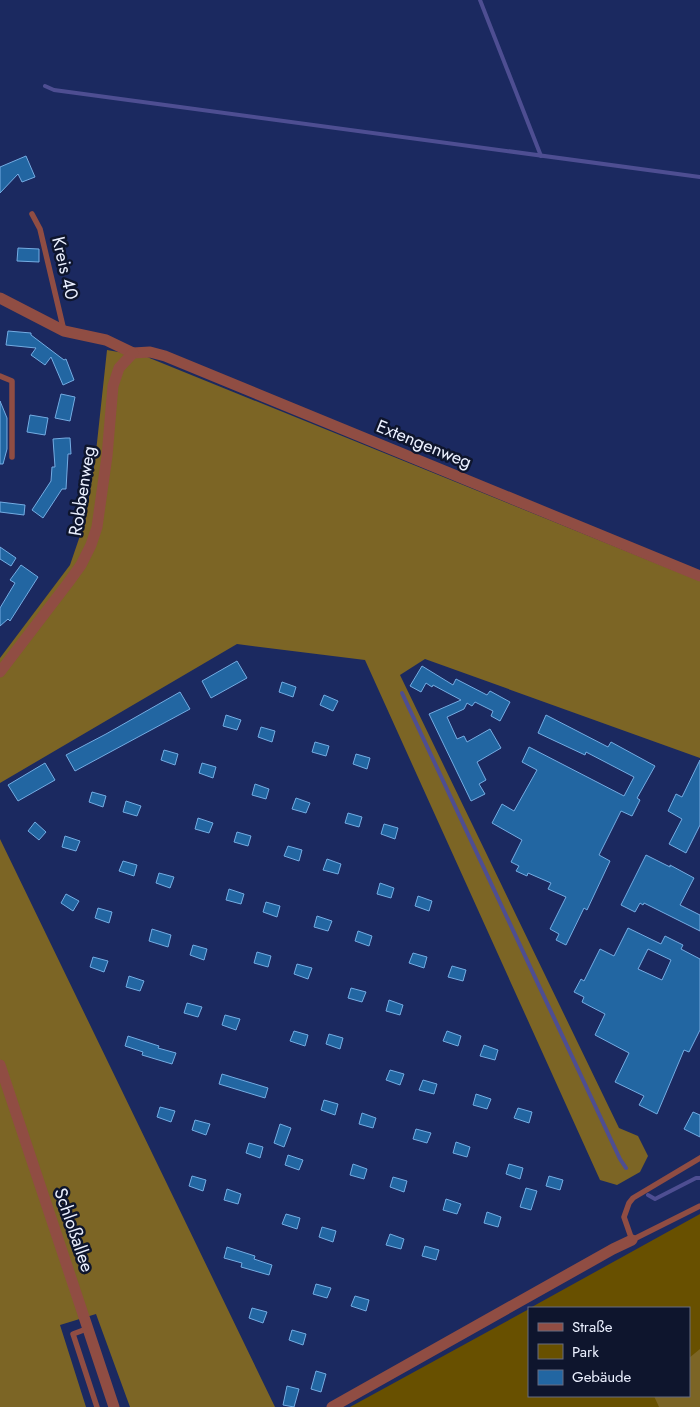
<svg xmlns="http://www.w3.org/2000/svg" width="700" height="1407" viewBox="0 0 700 1407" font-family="Jost,sans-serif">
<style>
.green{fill:#685000}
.forest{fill:#7c6525}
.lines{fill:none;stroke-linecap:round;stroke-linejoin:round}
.stream{stroke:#4e4e92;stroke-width:4}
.building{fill:#2266a2;stroke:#74ace3;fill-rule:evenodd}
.service{stroke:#904d43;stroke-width:5.5}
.minor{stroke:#904d43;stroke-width:11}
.labels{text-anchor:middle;stroke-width:5;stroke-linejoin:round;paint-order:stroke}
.street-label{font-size:18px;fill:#ebf0ff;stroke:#0e152d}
</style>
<rect width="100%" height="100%" fill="#1b2960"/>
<path class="green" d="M700 1214V1407H350L529 1309V1396H689V1308H530Z"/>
<g class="forest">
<path d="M107 350 147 357 700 581V758L425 659 400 675 619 1128 638 1136 648 1156 640 1172 617 1185 600 1180 365 660 237 644 0 783V658L70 565 85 521 95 461Z"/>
<path d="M0 839 275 1407H130L96 1314 60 1325 86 1407H0Z"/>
<path d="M700 1349V1407H659L654 1396H689V1358Z"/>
</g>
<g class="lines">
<g class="stream">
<path d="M480 0 541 156"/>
<path d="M45 86 54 90 700 177"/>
<path d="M402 693 620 1159 626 1168"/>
<path d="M648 1195 655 1199 696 1178H700"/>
</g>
</g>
<g class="building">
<path d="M26 156 35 177 22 182 18 174 0 193V167Z"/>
<path d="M18 248 39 249V262L17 261Z"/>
<path d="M8 331 31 333V335L64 360 66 359 74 380 63 385 51 357 45 365 31 355 36 348 6 345Z"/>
<path d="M61 394 75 397 70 421 55 418Z"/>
<path d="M0 401 7 418V449L3 464H0Z"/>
<path d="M30 415 48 418 45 435 27 432Z"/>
<path d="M66 438H70L71 454H68L66 489H62L43 518 32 510 51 481 52 467H55L53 439Z"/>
<path d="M0 502 25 505 24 515 0 512Z"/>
<path d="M0 547 16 558 11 566 0 559Z"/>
<path d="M21 565 38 577 10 621 8 619 0 626V608L15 583 10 580Z"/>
<path d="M237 661 247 678 211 698 202 681Z"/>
<path d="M422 666 453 685 456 679 487 695 490 691 510 702 500 721 491 716 493 711 475 702 472 706 467 703 464 709 447 717 457 739 464 736 467 742 490 729 501 748 477 762 486 780 479 784 485 794 471 801 429 714 461 700 433 685 432 687 426 683 421 692 410 686Z"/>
<path d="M282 682 296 687 293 697 279 692Z"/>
<path d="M180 692 190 709 75 771 66 755 106 734Z"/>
<path d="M324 695 338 701 333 711 320 705Z"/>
<path d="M226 715 241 720 237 730 223 726Z"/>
<path d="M546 715 608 747 611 742 655 766 637 798 640 800 632 816 621 811 599 855 610 861 587 910 584 908 566 945 556 940 559 934 550 929 566 897 548 889 551 883 528 873 527 876 516 871 519 866 511 862 522 840 492 823 502 804 514 811 537 770 522 762 529 747 624 796 634 777 586 752 585 755 538 733Z"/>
<path d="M261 727 275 731 272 742 258 737Z"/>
<path d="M315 742 329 746 326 756 312 752Z"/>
<path d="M164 750 178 754 175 765 161 760Z"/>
<path d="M356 754 370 758 367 769 353 764Z"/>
<path d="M700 760V825L686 853 669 844 682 819 668 811 676 794 682 797Z"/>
<path d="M45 763 55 780 18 801 8 785Z"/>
<path d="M202 763 216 767 213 778 199 773Z"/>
<path d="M255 784 269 789 266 799 252 795Z"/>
<path d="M92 792 106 796 103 807 89 802Z"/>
<path d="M296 798 310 803 306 813 292 809Z"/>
<path d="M126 801 141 806 137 816 123 812Z"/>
<path d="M348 813 362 817 359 827 345 823Z"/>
<path d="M198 818 213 823 209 833 195 829Z"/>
<path d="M35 822 46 832 39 840 28 831Z"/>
<path d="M384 824 398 828 395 839 381 834Z"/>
<path d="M237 832 251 836 248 846 234 842Z"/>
<path d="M65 836 80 841 76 851 62 847Z"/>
<path d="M288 846 302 850 299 861 284 856Z"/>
<path d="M646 855 670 867V865L694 878 680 905 700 915V931L644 903 643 905 640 903 635 912 621 905Z"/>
<path d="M327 859 341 864 338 874 323 870Z"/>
<path d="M123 861 137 865 134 876 119 871Z"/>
<path d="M159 873 174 877 170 888 156 883Z"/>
<path d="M380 883 394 888 391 898 377 894Z"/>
<path d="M229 889 244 894 241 904 226 900Z"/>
<path d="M66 894 79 901 73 911 61 903Z"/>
<path d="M418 896 432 901 429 911 415 906Z"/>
<path d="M266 902 280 906 277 917 263 912Z"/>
<path d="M98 908 112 912 109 923 95 918Z"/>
<path d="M317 916 332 921 328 931 314 927Z"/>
<path d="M628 928 661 944 665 936 683 945 681 949 700 959V1030L689 1052 684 1050 657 1114 639 1105 644 1096 615 1082 629 1053 595 1035 605 1014 582 1002 584 997 574 992 581 979 584 981 600 949 614 956ZM648 949 671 960 662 980 638 969Z"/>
<path d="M152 929 171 935 168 947 149 941Z"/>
<path d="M358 931 372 936 369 946 355 941Z"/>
<path d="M193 945 207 949 204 960 190 955Z"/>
<path d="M257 952 271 956 268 967 254 963Z"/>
<path d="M413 953 427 957 424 968 409 963Z"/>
<path d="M93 957 108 961 104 972 90 967Z"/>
<path d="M297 964 312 968 308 979 294 974Z"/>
<path d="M452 966 466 970 463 981 448 977Z"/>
<path d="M129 976 144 981 140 991 126 987Z"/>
<path d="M351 988 366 992 362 1002 348 998Z"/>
<path d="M389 1000 403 1005 400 1015 386 1011Z"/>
<path d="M187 1003 202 1007 198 1017 184 1013Z"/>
<path d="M225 1015 240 1019 236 1030 222 1025Z"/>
<path d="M294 1031 308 1035 305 1046 290 1041Z"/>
<path d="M447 1031 461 1036 458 1046 443 1041Z"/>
<path d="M329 1034 343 1038 340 1049 326 1044Z"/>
<path d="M128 1036 159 1046 158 1048 176 1053 172 1064 142 1055 143 1052 125 1046Z"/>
<path d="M484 1045 498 1050 495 1060 480 1056Z"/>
<path d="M390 1070 404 1074 400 1085 386 1080Z"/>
<path d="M222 1074 268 1088 265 1098 219 1084Z"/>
<path d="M423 1080 437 1084 434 1094 419 1090Z"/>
<path d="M476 1094 491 1099 487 1109 473 1105Z"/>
<path d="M324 1100 338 1104 335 1115 321 1110Z"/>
<path d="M160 1107 175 1111 171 1122 157 1117Z"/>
<path d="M518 1108 532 1112 529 1123 514 1118Z"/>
<path d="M693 1112 700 1115V1137L684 1129Z"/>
<path d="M362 1113 376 1118 373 1128 359 1124Z"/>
<path d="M195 1120 210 1124 206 1135 192 1130Z"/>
<path d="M280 1124 291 1128 284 1147 274 1143Z"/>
<path d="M416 1129 431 1133 427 1143 413 1139Z"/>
<path d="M456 1142 470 1147 467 1157 453 1153Z"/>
<path d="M249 1143 263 1147 260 1158 246 1153Z"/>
<path d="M288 1155 303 1160 299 1170 285 1165Z"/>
<path d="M353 1164 367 1169 364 1179 350 1175Z"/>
<path d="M509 1164 523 1168 520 1179 506 1174Z"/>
<path d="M192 1176 206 1180 203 1191 189 1186Z"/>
<path d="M549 1176 563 1180 560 1190 546 1186Z"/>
<path d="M393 1177 407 1181 404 1192 390 1187Z"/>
<path d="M526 1188 537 1191 531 1210 520 1207Z"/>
<path d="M227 1189 241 1194 238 1204 224 1200Z"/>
<path d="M446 1199 461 1204 457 1214 443 1210Z"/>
<path d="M487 1212 501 1217 498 1227 484 1223Z"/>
<path d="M286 1214 300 1218 297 1229 282 1224Z"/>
<path d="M322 1227 336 1231 333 1242 319 1237Z"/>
<path d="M390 1234 404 1239 401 1249 386 1245Z"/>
<path d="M425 1246 439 1250 436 1260 422 1256Z"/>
<path d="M227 1247 255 1256 254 1259 272 1265 269 1275 241 1267 242 1263 224 1258Z"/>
<path d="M316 1284 331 1288 327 1298 313 1294Z"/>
<path d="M355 1296 369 1300 366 1311 351 1306Z"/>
<path d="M252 1308 267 1312 263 1323 249 1318Z"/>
<path d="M292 1330 306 1334 303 1345 289 1340Z"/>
<path d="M316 1371 326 1374 321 1392 311 1389Z"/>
<path d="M287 1386 299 1389 294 1407 283 1405Z"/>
</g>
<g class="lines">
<g class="service">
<path d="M32 214 40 229 64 331"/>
<path d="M0 376 12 381V457"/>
<path d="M700 1158 633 1198 629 1203 624 1217 632 1240 700 1206"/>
<path d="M89 1328 73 1334 97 1407"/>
</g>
<g class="minor">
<path d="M0 298 64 331 106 340 133 353 150 352 165 356 700 576"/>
<path d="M0 672 68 583 81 565 91 545 97 527 107 456 113 386 119 368 133 353"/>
<path d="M0 1065 114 1407"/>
<path d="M332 1407 613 1249 632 1240"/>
</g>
</g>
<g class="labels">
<g class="street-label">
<text transform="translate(65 268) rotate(77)" y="6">Kreis 40</text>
<text transform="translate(424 444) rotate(22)" y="6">Extengenweg</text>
<text transform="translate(82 491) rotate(-81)" y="6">Robbenweg</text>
<text transform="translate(74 1230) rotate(71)" y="6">Schloßallee</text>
</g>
</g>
<rect x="528" y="1307" width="162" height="90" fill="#0e152d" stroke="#666d81"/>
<rect x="538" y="1323" width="25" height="8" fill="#904d43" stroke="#666d81"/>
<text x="572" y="1332" font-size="15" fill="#ebf0ff">Straße</text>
<rect x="538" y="1344" width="25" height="15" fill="#685000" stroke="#666d81"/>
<text x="572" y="1357" font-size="15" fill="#ebf0ff">Park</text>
<rect x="538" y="1370" width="25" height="15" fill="#2266a2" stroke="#666d81"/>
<text x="572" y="1382" font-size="15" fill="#ebf0ff">Gebäude</text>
</svg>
